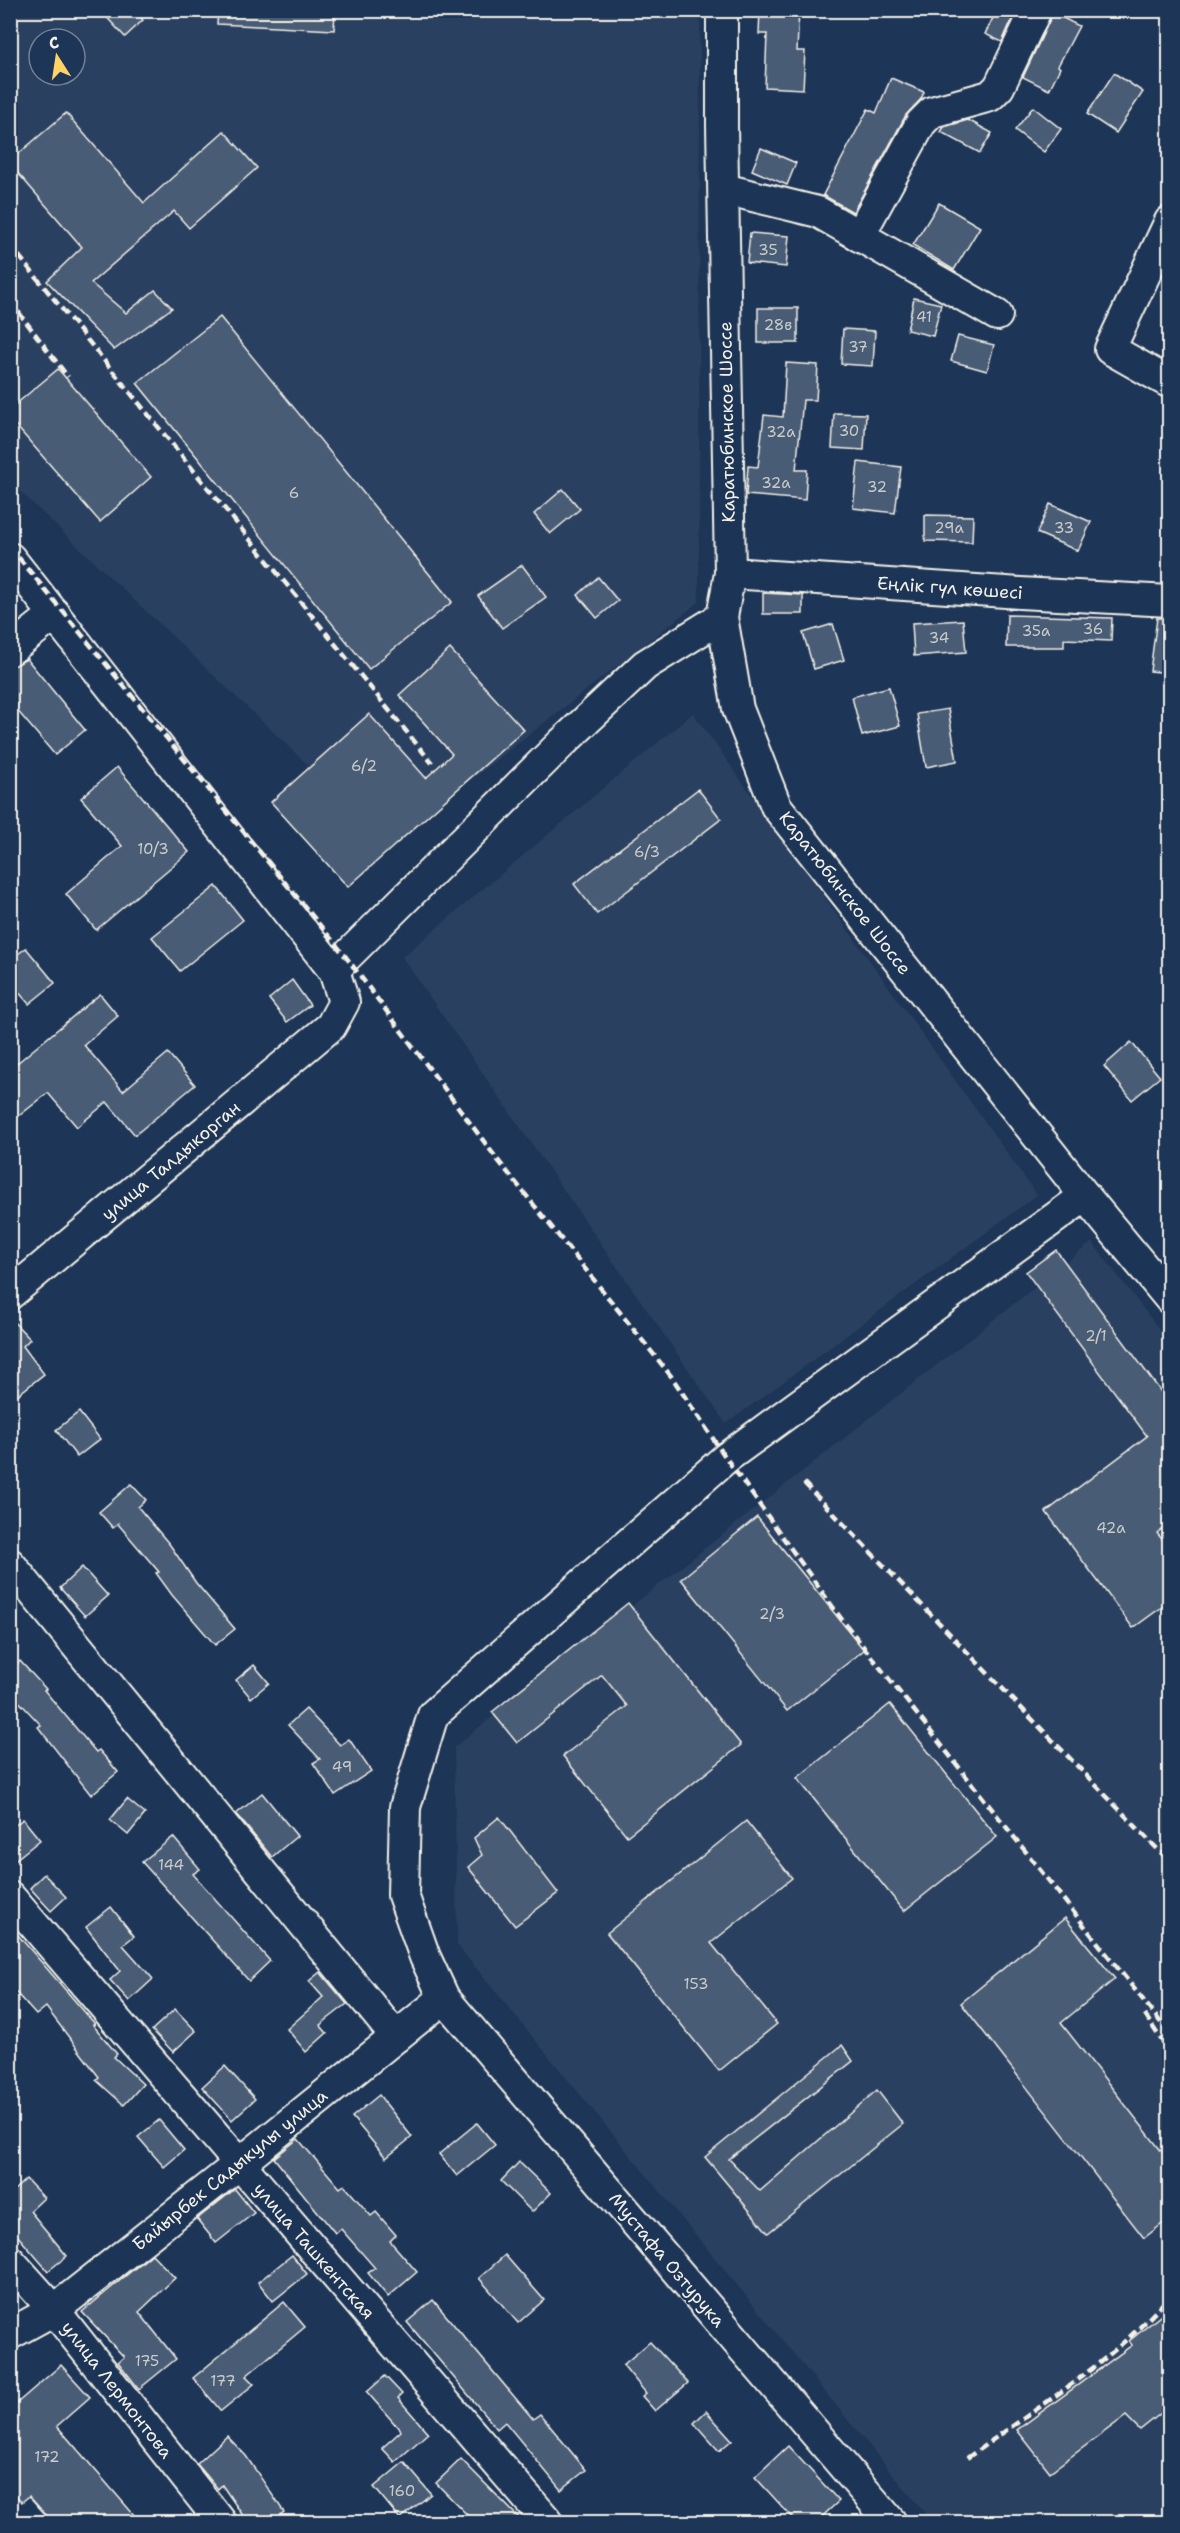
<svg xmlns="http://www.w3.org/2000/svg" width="1180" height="2533" viewBox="0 0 1180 2533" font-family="'Shantell Sans',sans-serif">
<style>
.built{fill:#2a4060;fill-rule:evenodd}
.building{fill:#485b74;stroke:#f4f1e8;stroke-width:1.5}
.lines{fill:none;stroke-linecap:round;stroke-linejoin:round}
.minor-casing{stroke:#f4f1e8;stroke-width:34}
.minor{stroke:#1d3557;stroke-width:30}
.rail{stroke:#f4f1e8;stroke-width:4.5;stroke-dasharray:9 4.5;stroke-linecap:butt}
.labels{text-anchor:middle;stroke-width:4.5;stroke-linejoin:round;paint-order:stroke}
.number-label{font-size:15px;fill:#c9cccb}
.street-label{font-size:18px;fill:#f4f1e8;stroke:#1d3557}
</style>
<rect width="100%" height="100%" fill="#1d3557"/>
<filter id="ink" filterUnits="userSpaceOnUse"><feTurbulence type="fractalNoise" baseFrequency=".0167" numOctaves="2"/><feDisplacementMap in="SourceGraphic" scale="12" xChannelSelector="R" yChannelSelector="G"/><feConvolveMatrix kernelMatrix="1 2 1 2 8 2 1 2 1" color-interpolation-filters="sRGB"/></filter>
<g filter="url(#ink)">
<g class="built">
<path d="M10 11H700L699 602 390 843 11 483ZM39 39H75V75H39Z"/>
<path d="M693 713 1037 1195 726 1424 402 957Z"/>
<path d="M1092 1242 1169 1342V2522H932L457 1945 454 1747Z"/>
</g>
<g class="building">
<path d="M100 10H133L143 20 125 37Z"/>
<path d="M218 10H335L334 30 217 24Z"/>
<path d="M760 10H799L797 51H805L803 89 765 87 767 34H759Z"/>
<path d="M997 10 1013 17 1002 42 985 34Z"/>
<path d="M1053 13 1079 26 1058 66 1060 68 1049 90 1023 77Z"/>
<path d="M1114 73 1143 92 1116 133 1087 114Z"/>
<path d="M891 78 924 92 921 99 906 115 853 212 823 195 868 109 876 113Z"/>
<path d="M1033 107 1061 129 1044 152 1015 130Z"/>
<path d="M66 113 144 203 224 131 257 168 189 228 174 211 91 283 126 313 155 290 172 308 114 350 47 281 82 247 10 164V161Z"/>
<path d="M968 120 992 133 980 153 941 132 944 127Z"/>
<path d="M761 148 796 163 787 185 752 170Z"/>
<path d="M939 203 980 227 954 270 913 245Z"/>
<path d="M750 233 789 236 786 267 747 263Z"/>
<path d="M914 298 941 304 933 336 907 330Z"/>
<rect x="758" y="308" width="40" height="35"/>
<path d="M220 317 452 602 369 669 137 383Z"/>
<path d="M843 329 875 331 873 366 841 364Z"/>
<path d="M958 336 994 345 987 371 951 361Z"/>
<path d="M786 363 818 365 816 400H803L796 470H807L805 500 746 495 748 466 758 467 764 415 783 417Z"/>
<path d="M58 369 151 477 100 522 10 419V409Z"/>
<path d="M834 413 866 414 864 450 832 448Z"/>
<path d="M858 462 901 467 895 513 853 508Z"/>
<path d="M563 489 580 509 550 534 534 514Z"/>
<path d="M1050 504 1091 522 1078 551 1037 533Z"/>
<path d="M925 515 973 516 972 542 925 541Z"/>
<path d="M522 565 546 597 502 628 478 596Z"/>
<path d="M598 577 618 601 597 618 578 595Z"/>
<path d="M763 593 803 595V614H763Z"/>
<path d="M1007 615 1112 618 1111 641 1064 639V647H1006Z"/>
<path d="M1157 618H1170V673L1150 671Z"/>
<path d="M963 620 966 652 914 656 912 623Z"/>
<path d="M833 624 844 660 814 669 803 633Z"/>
<path d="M450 649 524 730 348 887 271 802 369 714 426 778 452 754 399 695Z"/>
<path d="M27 659 85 730 55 755 10 702V667Z"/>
<path d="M889 687 900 726 862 736 852 697Z"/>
<path d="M948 709 957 761 926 767 917 714Z"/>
<path d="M117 767 189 852 96 930 66 894 122 846 81 798Z"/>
<path d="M698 789 721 819 597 914 574 884Z"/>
<path d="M216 886 243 920 180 971 152 937Z"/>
<path d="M26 948 55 983 29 1004 10 982V960Z"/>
<path d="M292 980 310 1005 287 1022 269 999Z"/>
<path d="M100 994 118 1016 84 1045 123 1091 168 1053 195 1085 135 1135 107 1102 77 1127 48 1093 10 1123V1069Z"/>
<path d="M1131 1042 1160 1077 1132 1100 1104 1066Z"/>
<path d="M1056 1250 1170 1404V1523L1157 1533 1170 1549V1601L1133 1628 1046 1512 1147 1436 1026 1272Z"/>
<path d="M10 1318 30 1339 23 1346 44 1374 10 1401Z"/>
<path d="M79 1412 100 1439 77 1457 56 1430Z"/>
<path d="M131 1484 146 1500 138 1507 170 1545 196 1583 235 1629 215 1645 172 1595 156 1573 159 1572 118 1524 113 1528 99 1512Z"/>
<path d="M757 1517 864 1650 787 1711 681 1579Z"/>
<path d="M82 1567 108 1596 85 1616 60 1588Z"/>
<path d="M628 1603 741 1745 627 1836 563 1756 627 1706 602 1675 517 1743 492 1712Z"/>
<path d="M20 1661 46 1689 44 1690 96 1752 99 1750 118 1772 91 1795 38 1727 41 1725 10 1692V1670Z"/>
<path d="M254 1665 269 1683 251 1698 236 1680Z"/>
<path d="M890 1704 997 1837 904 1911 797 1778Z"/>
<path d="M306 1709 340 1745 349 1739 371 1771 335 1795 313 1763 320 1759 288 1725Z"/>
<path d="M262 1793 297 1836 272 1857 236 1814Z"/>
<path d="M127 1799 145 1814 128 1835 110 1820Z"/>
<path d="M499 1817 558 1893 515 1926 468 1867 482 1855 474 1838Z"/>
<path d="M23 1819 40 1840 10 1864V1829Z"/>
<path d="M746 1821 792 1878 711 1943 777 2024 719 2071 607 1933Z"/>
<path d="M173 1837 200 1869 193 1874 270 1961 249 1981 142 1862Z"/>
<path d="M44 1874 66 1897 51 1911 30 1888Z"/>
<path d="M111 1907 134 1936 123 1945 153 1979 129 2001 110 1980 120 1971 86 1927Z"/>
<path d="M1065 1918 1115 1979 1061 2023 1170 2162V2218L1144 2238 961 2003Z"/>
<path d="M10 1926 95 2024 93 2025 117 2054 114 2057 143 2084 124 2105 96 2080 99 2077 46 2007 36 2015 10 1986Z"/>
<path d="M320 1972 347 2004 320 2025 327 2033 306 2052 287 2029 323 1997 309 1981Z"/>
<path d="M175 2009 196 2031 173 2052 152 2030Z"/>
<path d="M842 2045 853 2061 729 2159 760 2191 877 2090 903 2124 768 2233 705 2157Z"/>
<path d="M225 2066 255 2099 232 2120 202 2087Z"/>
<path d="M379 2095 412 2137 386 2158 352 2117Z"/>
<path d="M159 2120 184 2150 164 2167 138 2137Z"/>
<path d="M477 2123 495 2145 457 2176 439 2154Z"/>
<path d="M298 2139 340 2188 344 2185 371 2216 376 2212 396 2235 390 2241 417 2272 388 2297 368 2273 375 2268 341 2229 335 2233 274 2158Z"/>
<path d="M519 2162 551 2193 532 2212 501 2181Z"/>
<path d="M26 2179 44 2198 30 2211 67 2256 48 2271 10 2227V2194Z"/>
<path d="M235 2189 254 2213 216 2243 197 2219Z"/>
<path d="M152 2254 175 2278 139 2312 176 2359 139 2389 118 2362 124 2357 82 2312Z"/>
<path d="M292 2255 307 2274 273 2301 258 2282Z"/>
<path d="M505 2255 544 2300 518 2323 479 2278Z"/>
<path d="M433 2300 533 2419 540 2414 586 2470 561 2490 505 2422 497 2429 407 2322Z"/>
<path d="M284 2302 305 2327 246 2376 254 2384 221 2411 193 2378Z"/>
<path d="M1170 2308V2406L1140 2430 1126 2416 1050 2472 1017 2430 1132 2345 1129 2341Z"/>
<path d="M650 2342 688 2383 655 2411 642 2396 646 2393 623 2365Z"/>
<path d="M61 2365 90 2397 57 2426 141 2523H53L29 2496 22 2502 10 2489V2409Z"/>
<path d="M385 2376 402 2394 398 2398 428 2433 395 2462 382 2448 401 2431 367 2392Z"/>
<path d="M706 2411 732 2440 719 2451 694 2423Z"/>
<path d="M227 2436 246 2456 284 2512 269 2523H248L222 2485 218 2489 197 2464Z"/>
<path d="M788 2446 839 2501 815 2523H797L755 2477Z"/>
<path d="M461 2459 524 2523H475L436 2483Z"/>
<path d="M404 2462 431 2494 400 2519 374 2487Z"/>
</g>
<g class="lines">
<g class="minor-casing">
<g id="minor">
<path d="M722 10V125L730 573 722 617 738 709 776 806 1085 1196 1170 1299"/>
<path d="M724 189 818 212 997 315"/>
<path d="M1170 221 1110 349 1170 383"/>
<path d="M859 236 921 123 932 112 990 96 999 87 1036 10"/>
<path d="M10 558 334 971 344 1002 331 1026 10 1294"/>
<path d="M730 573 1020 593 1170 601"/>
<path d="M10 650 55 614"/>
<path d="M334 971 346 957 561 744 645 665 722 617"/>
<path d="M10 1564 396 2037"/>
<path d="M10 1897 548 2522"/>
<path d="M10 2261 54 2310 221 2522"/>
<path d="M10 2334 54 2310 239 2164 444 1998"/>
<path d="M891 2522 444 1998 425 1957 403 1895 405 1807 433 1715 726 1458 1085 1196"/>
</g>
</g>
<use href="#minor" class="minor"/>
<g class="rail">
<path d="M10 245 432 763"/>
<path d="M10 301 68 377"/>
<path d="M10 547 346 957 497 1159 671 1376 726 1458 840 1617 1170 2034"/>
<path d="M804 1483 1170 1862"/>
<path d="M1145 2015 1170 2053"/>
<path d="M967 2458C1035 2409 1116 2360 1170 2295"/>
</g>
</g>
</g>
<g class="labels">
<g class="number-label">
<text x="768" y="255">35</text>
<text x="924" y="322">41</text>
<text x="778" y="330">28в</text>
<text x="858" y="352">37</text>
<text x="849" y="436">30</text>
<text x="781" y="437">32а</text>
<text x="776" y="488">32а</text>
<text x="877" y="492">32</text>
<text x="294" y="498">6</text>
<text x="949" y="533">29а</text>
<text x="1064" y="533">33</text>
<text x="1093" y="634">36</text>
<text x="1036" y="636">35а</text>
<text x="939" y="643">34</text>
<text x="364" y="771">6/2</text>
<text x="153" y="854">10/3</text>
<text x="647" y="857">6/3</text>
<text x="1096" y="1341">2/1</text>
<text x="1111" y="1533">42а</text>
<text x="772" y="1619">2/3</text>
<text x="342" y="1772">49</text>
<text x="171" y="1870">144</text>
<text x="696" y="1989">153</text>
<text x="147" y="2366">175</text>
<text x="223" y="2386">177</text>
<text x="47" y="2462">172</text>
<text x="402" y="2496">160</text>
</g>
<g class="street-label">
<text transform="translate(727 422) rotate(-91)" y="6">Каратюбинское Шоссе</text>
<text transform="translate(950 588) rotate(4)" y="6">Еңлік гүл көшесі</text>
<text transform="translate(845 893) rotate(52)" y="6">Каратюбинское Шоссе</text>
<text transform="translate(171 1161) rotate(-40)" y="6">улица Талдыкорган</text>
<text transform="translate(230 2170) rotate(-39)" y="6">Байырбек Садыкулы улица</text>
<text transform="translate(314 2251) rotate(49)" y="6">улица Ташкентская</text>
<text transform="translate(667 2260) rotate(50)" y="6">Мустафа Озтурука</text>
<text transform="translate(117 2390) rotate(52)" y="6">улица Лермонтова</text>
</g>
</g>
<rect width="1180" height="2533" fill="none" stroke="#1d3557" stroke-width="36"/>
<rect x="18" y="18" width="1144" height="2497" fill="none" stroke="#f4f1e8" stroke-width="2" filter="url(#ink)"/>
<g transform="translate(57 57) rotate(348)"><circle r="28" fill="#1d3557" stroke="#738091" stroke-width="1.5"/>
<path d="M0-4.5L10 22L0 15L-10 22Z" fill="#ffd166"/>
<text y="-9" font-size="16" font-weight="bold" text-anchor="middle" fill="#f4f1e8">С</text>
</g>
</svg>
